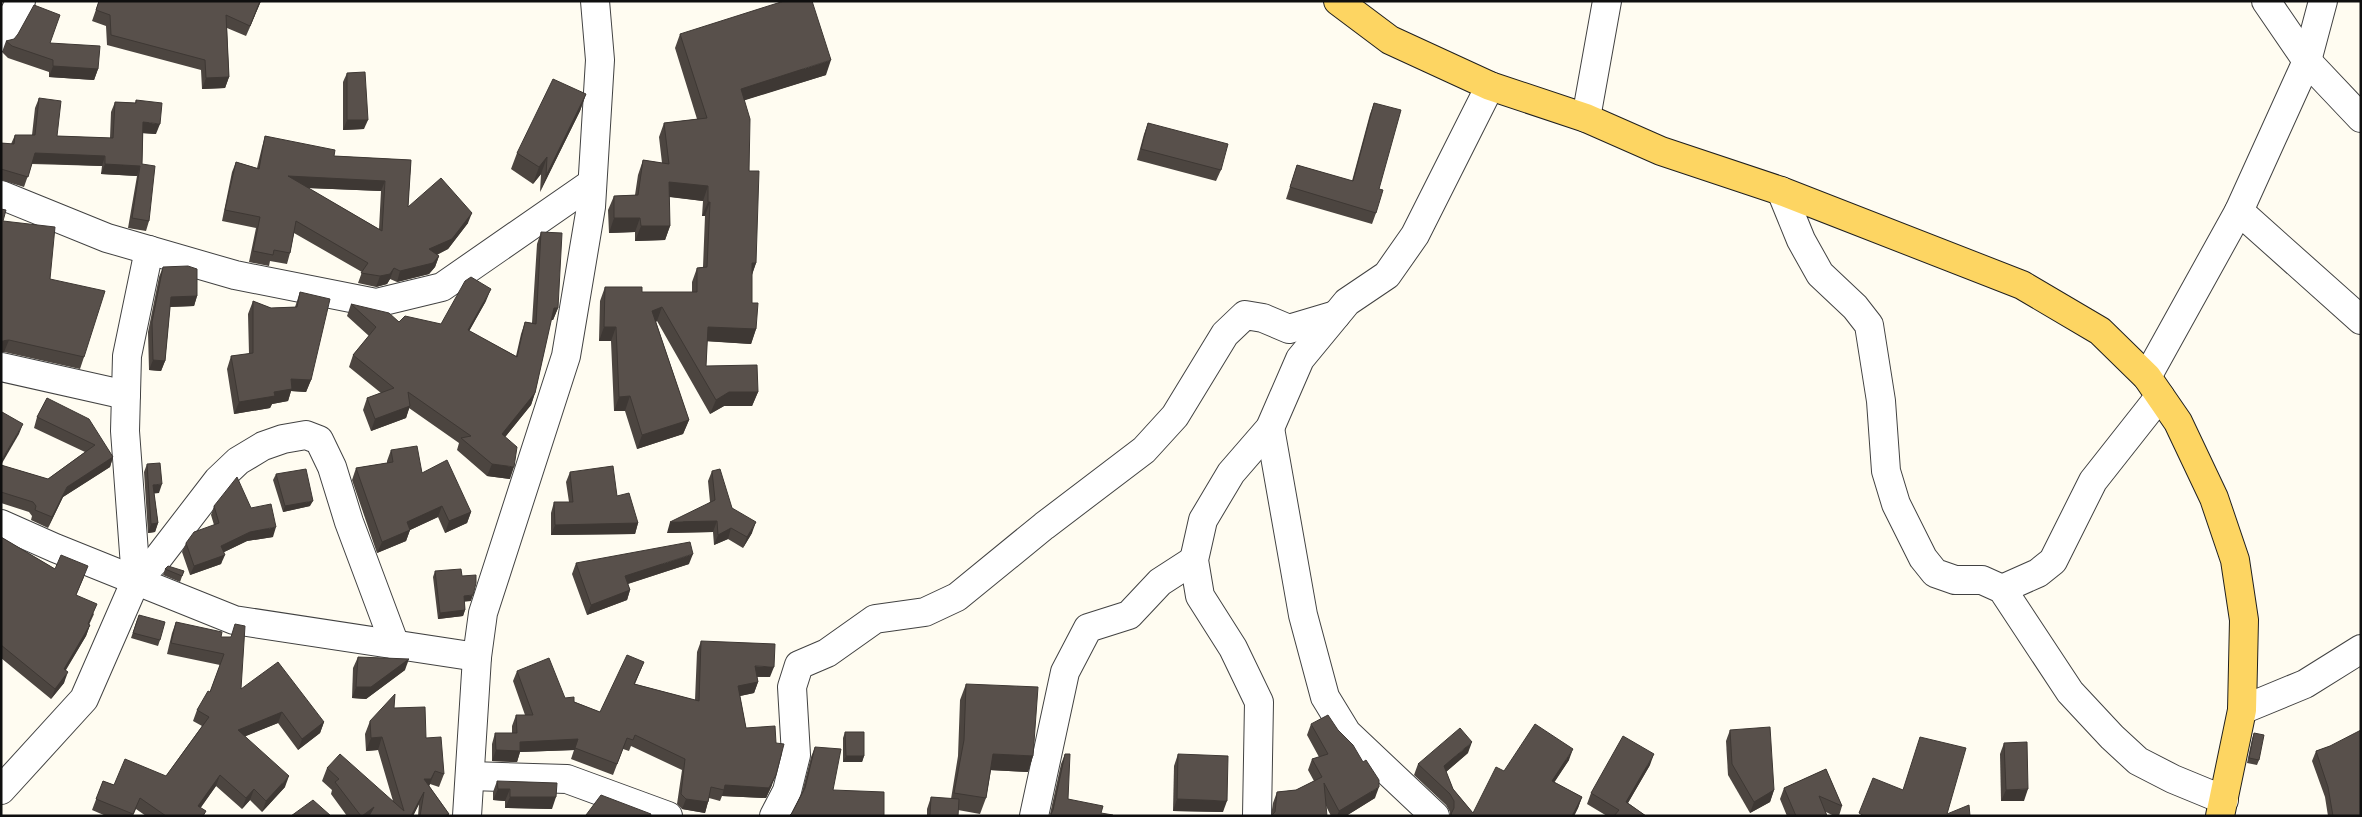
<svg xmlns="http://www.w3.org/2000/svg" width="2362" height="817" viewBox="0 0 2362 817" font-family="'Noto Serif',serif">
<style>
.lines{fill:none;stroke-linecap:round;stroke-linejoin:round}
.minor-casing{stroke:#424242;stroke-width:30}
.major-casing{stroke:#202020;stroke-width:30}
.minor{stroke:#fff;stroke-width:28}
.major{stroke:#fdd562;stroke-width:28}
.wall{fill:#4c4540;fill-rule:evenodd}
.shaded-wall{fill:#3e3834}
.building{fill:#58504b;stroke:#3e3834;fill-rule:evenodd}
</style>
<rect width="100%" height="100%" fill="#fffcf1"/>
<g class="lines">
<g class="minor-casing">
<g id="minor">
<path d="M2266 1 2307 61 2361 118"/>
<path d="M1 37 21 1"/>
<path d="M1586 118 1607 1"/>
<path d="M1781 191 1801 240 1820 274 1855 307 1869 325 1881 401 1886 471 1896 504 1923 558 1935 573 1955 580H1982L2002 589 2070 692 2112 737 2138 761 2173 779 2224 800"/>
<path d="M1 195 107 238 235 275 376 303 442 287 592 183"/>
<path d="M2239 211 2361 320"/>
<path d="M1 367 126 395"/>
<path d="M2147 377 2239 211 2307 61 2323 1"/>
<path d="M1270 428 1303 615 1325 697 1347 733 1435 816"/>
<path d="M1 524 55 548 234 620 477 657"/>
<path d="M136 580 125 431 127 356 149 250"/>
<path d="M2002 589 2038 573 2053 561 2093 481 2160 396"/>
<path d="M2242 710 2305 684 2361 649"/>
<path d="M470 776 567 779 668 816"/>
<path d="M1 790 84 699 136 580 158 558 218 480 238 461 263 446 283 439 306 435 319 440 332 467 349 522 395 645"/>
<path d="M467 816 477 657 483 613 566 356 591 207 600 60 595 1"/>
<path d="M774 816 787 791 796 755 792 687 799 665 827 653 875 619 925 612 957 597 1044 526 1144 450 1175 416 1225 334 1245 315 1263 318 1289 329 1336 315"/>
<path d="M1034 816 1065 672 1088 628 1129 615 1160 582 1194 560"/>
<path d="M1257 816 1259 702 1233 648 1200 596 1194 560 1203 520 1231 473 1270 428 1300 359 1347 302 1387 275 1415 235 1490 86"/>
</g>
</g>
<g class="major-casing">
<path id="major" d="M1338 1 1390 40 1490 86 1586 118 1661 151 1781 191 2022 285 2100 331 2147 377 2178 422 2214 498 2235 560 2244 620 2242 710 2220 816"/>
</g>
<use href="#minor" class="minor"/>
<use href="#major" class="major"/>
</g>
<g class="wall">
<path d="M99 1H261L246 36 227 28 229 77 225 88 202 89 201 70 107 45 106 26 92 21Z"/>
<path d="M680 34 826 75 744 100 756 263 752 274V303L756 329 751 344 707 341 706 366 758 392 752 406H724L710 414 657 321 656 322 689 420 683 434 637 449 625 411H614L611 341H599L600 301 605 287 642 292H692V282L697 268 703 267 705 216H702L703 201 669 197 670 226 665 240 635 241V232L609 233 608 210 614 196 635 195 638 175 643 160 662 163 659 137 664 123 697 119 675 48Z"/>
<path d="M6 41 50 43 98 69 94 80 49 77V72L8 58 2 52Z"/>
<path d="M347 73 364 129 343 130V82Z"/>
<path d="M586 94 580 111 540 192 541 174 533 184 511 169 517 153Z"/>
<path d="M39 98 57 136 110 138 111 112 115 102 135 103 136 100 156 134 143 133 142 164 149 221 146 231 128 228 137 176 101 174 102 166 32 164 24 187 1 180V143L11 144 15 135H32L35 108Z"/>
<path d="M1374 103 1379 189 1376 213 1372 224 1286 199 1297 165 1352 181 1370 114Z"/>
<path d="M1148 123 1221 170 1216 181 1137 160 1144 134Z"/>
<path d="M265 136 334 156 411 160 408 207 468 223 448 249 437 255 439 256 435 267 429 274 397 282 390 279 387 284 376 287 358 283 362 272 294 233 290 253 287 264 270 261 269 266 249 262 256 228 222 221 232 172 236 162 257 168 262 147ZM308 188 381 191 379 229Z"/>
<path d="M3 221 50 279 84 357 80 369 4 352Z"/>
<path d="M541 232 558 308 553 320H551L535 393 531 405 505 437 510 479 487 476 457 450 459 443 409 408 406 418 371 431 363 410 367 398 381 393 349 367 353 355 369 336 347 316 351 304 399 322 441 324 486 301 469 331 516 356 521 334 525 322 532 323 537 244Z"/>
<path d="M163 267 197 296 194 306 170 307 165 361 161 371 149 370 148 332 159 277Z"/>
<path d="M300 292 311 380 306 392 291 391 288 401 272 404 270 408 234 414 227 369 231 356 249 354 248 314 253 301 271 308 295 307Z"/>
<path d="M47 398 113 457 110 467 63 497 48 528 31 520 32 516 29 512 1 503V465L48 479 85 452 34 428 37 417Z"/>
<path d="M391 450 471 512 467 523 445 533 438 517 410 530 406 541 377 553 352 480 356 468 387 463V461Z"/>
<path d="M147 464 159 493H154L158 523 155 532 148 533 144 472Z"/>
<path d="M712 471 732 508 752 533 743 548 728 539 714 545 713 532 667 533 710 502 708 481Z"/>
<path d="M570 472 617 496 638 523 635 534 551 535V513L554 502H569L566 482Z"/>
<path d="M276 474 310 506 283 512 273 480Z"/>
<path d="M214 506 251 508 273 537 247 541 224 552 221 564 190 575 182 552 186 543 214 525 211 515Z"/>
<path d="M1 537 55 569 84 577 76 595 94 614 89 625H90L86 636 66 670 64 683 51 699 1 658Z"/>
<path d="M576 563 689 564 628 584 630 590 627 600 587 615 572 574Z"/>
<path d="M165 569 184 571 180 582 163 575Z"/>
<path d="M435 571 462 576 471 601H464L465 610 463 616 438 619 433 577Z"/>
<path d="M137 620 160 640 158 646 131 638Z"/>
<path d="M176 622 221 637 241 689 324 722 320 733 298 750 278 723 245 736 285 787 262 812 250 800 242 809 216 786 200 808 204 816H146L136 809 133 816H106L92 810 103 781 114 785 166 776 202 726 193 721 197 710 210 692 220 665 167 654 172 633Z"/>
<path d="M701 641 770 677H757L758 682 754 693 740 696 746 728 772 785 766 798 722 796 720 801 709 798 705 813 682 809 677 804 682 770 631 746 629 751 623 749 613 775 571 759 574 750 520 752 517 762 492 761V744L495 733H512V726L516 715H525L513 681 517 671 565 698 600 712 644 662 635 684 695 700 697 652Z"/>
<path d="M358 657 405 670 366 699 352 698 353 668Z"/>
<path d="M966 684 1033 756 1028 772 991 770 986 798 980 814 958 810V816H927V809L931 797 951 799 958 756 960 700Z"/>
<path d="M394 708 426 738 444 774 439 787 430 784 429 786 449 814 448 816H418L419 804 413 816H347L331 794 332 790 322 781 327 768 393 801 378 750 366 751 365 734 370 721Z"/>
<path d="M1311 724 1375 798 1346 816H1331L1326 806 1271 816 1273 803 1277 792 1296 790 1314 781 1308 770 1312 759 1319 757 1307 735Z"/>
<path d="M1730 730 1774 790 1770 802 1750 813 1728 775 1726 741Z"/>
<path d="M845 732 864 756 862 762H843V738Z"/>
<path d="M2254 733 2259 760 2257 765 2247 763 2252 739Z"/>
<path d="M2004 743 2024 801H2001L2000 754Z"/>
<path d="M2330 746 2361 816H2328L2325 797 2312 761 2316 751Z"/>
<path d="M815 747 833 790 792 813 802 792 811 757Z"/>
<path d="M1468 753 1446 772 1453 789 1473 813 1504 771 1569 760 1554 782 1582 797 1578 808 1574 816H1450V812L1446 805 1414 775 1418 764Z"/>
<path d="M1065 754 1068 799 1101 813 1050 814 1061 764Z"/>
<path d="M1178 754 1223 812 1173 811 1174 766Z"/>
<path d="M1650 765 1628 803 1646 816H1607L1587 804 1591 793Z"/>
<path d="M1826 769 1842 806 1839 816H1834L1826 812 1827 816H1787L1780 799 1784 788Z"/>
<path d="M497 781 552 809 505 808V801L493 800V792Z"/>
</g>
<g class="shaded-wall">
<path d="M260 1H261L246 36Z"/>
<path d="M831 60 826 75 736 103 741 89Z"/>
<path d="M53 66 98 69 94 80 49 77Z"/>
<path d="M229 77 225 88 202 89 206 78Z"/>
<path d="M586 94 580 111 540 192 546 176Z"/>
<path d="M347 120H368L364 129 343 130Z"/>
<path d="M143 122 160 124 156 134 140 133Z"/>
<path d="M35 153 105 156 102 166 31 163Z"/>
<path d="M547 157 541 174 533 184 539 167Z"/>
<path d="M105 164 140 166 137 176 101 174Z"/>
<path d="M288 176 385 181 381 191 284 187Z"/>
<path d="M669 182 708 186 703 201 664 196Z"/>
<path d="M708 202H710L705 216H702Z"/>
<path d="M472 213 468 223 448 249 425 260 429 249Z"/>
<path d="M614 218H640L635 232 609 233Z"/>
<path d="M641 226H670L665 240 635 241Z"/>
<path d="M439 256 435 267 429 274 397 282 400 271Z"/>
<path d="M752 263H756L751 278Z"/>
<path d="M394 268 390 279 387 284 376 287 380 276Z"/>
<path d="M491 289 486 301 463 342 468 330Z"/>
<path d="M197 296 194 306 167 307 171 297Z"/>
<path d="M662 307 657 321 647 326 652 311Z"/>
<path d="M554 308H558L553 320H550Z"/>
<path d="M604 327H616L611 341H599Z"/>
<path d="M708 327 756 329 751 344 703 341Z"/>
<path d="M9 340 4 352H1V341Z"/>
<path d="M153 360 165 361 161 371 149 370Z"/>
<path d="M291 379 311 380 306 392 291 391 288 401 272 404 270 408 234 414 239 402 274 392Z"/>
<path d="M729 392H758L752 406H724L710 414 716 400Z"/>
<path d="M535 393 531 405 498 446 502 434Z"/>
<path d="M630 396 625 411H614L619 397Z"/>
<path d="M410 406 406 418 371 431 375 419Z"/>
<path d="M689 420 683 434 637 449 642 435Z"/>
<path d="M23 424 19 434 1 465V461Z"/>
<path d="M113 457 110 467 63 497 48 528 52 517 67 487Z"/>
<path d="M492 464 514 467 510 479 487 476Z"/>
<path d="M162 484 159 493 150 494 153 485Z"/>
<path d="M313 501 310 506 283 512 285 506Z"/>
<path d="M442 506 438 517 410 530 406 541 377 553 382 542 407 522Z"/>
<path d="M471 512 467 523 445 533 449 521Z"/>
<path d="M717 521 713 532 667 533 670 522Z"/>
<path d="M756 522 752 533 743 548 747 537Z"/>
<path d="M158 523 155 532 148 533 151 524Z"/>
<path d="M638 523 635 534 551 535 555 525Z"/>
<path d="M276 527 273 537 247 541 218 555 221 546 250 532Z"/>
<path d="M731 528 728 539 714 545 718 535Z"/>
<path d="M693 554 689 564 621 586 625 576Z"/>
<path d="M225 555 221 564 190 575 194 566Z"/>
<path d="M630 590 627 600 587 615 591 605Z"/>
<path d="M473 595 471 601 462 602 464 596Z"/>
<path d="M97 604 85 632 90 625 86 636 60 679 64 669 88 624Z"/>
<path d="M465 610 463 616 438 619 440 613Z"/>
<path d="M409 659 405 670 366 699 352 698 356 687Z"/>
<path d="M755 666 774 667 770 677 751 676Z"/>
<path d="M68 672 64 683 51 699 55 689Z"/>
<path d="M758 682 754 693 735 697 738 686Z"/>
<path d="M282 712 278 723 234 741 238 730Z"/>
<path d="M324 722 320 733 298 750 302 739Z"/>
<path d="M382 737 378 750 366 751 371 738Z"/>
<path d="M578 739 575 750 520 752 517 762 492 761 496 750 520 742Z"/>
<path d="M1472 742 1468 753 1440 777 1444 766Z"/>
<path d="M1573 749 1569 760 1548 792 1552 781Z"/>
<path d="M993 754 1033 756 1028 772 988 770Z"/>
<path d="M1654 754 1650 765 1622 813 1626 802Z"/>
<path d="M846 756H864L862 762H843Z"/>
<path d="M435 771 430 784 426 792H424L419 804 413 816H411L424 779Z"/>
<path d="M220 775 216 786 195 816 198 806Z"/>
<path d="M776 775 772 785 766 798 722 796 725 785Z"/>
<path d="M289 776 285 787 262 812 266 801Z"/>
<path d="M1379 787 1375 798 1346 816H1337L1339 811Z"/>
<path d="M254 789 250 800 242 809 246 798Z"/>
<path d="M498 789H510L505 801 493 800Z"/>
<path d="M2028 789 2024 801H2001L2006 790Z"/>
<path d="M1774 790 1770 802 1750 813 1754 802Z"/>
<path d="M510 797H556L552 809 505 808Z"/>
<path d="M1582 797 1578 808 1574 816H1572Z"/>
<path d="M686 799 708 802 705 813 682 809Z"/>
<path d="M1177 799 1227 801 1223 812 1173 811Z"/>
<path d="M374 807 370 816H362Z"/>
</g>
<g class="building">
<path d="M99 1H260L250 26 226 15 229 77 206 78 205 60 111 35 110 15 96 10Z"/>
<path d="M784 1H812L831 60 741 89 750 119 749 171H759L756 263H752V303H758L756 329 708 327 706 366 757 365 758 392H729L716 400 662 307 652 311 689 420 642 435 630 396 619 397 616 327H604L605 287H642V292H697V268L707 267 710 202H708V186L669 182 670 226H641L640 218H614V196L638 195 643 160 669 164 664 123 707 118 680 34Z"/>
<path d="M34 5 60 15 50 43 100 46 98 69 53 66V60L12 46 6 41 14 39 18 34Z"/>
<path d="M365 72 368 120H347V73Z"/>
<path d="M553 79 586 94 546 176 547 157 539 167 517 153Z"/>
<path d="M39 98 61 101 57 136 113 138 115 102 136 103V100L162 103 160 124 143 122 142 164 155 166 149 221 132 218 140 166 105 164V156L35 153 28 177 1 169V143L14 144 15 135H35Z"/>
<path d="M1374 103 1401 110 1379 189 1383 190 1376 213 1290 187 1297 165 1353 181Z"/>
<path d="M1148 123 1228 144 1221 170 1141 149Z"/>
<path d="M265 136 335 150 334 156 411 160 408 207 441 178 472 213 452 239 429 249 439 256 433 263 400 271 394 268 390 274 380 276 361 273 368 263 296 221 290 253 274 250 273 255 253 251 260 217 225 210 236 162 259 169ZM288 176 385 181 382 231Z"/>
<path d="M1 209 6 210 3 221 55 227 50 279 105 291 84 357 9 340 1 341Z"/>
<path d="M541 232 562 233 558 308H554L535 393 502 434 517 447 514 467 492 464 461 438 471 436 408 392 410 406 375 419 367 398 394 388 353 355 376 327 351 304 389 313 399 322 405 316 441 324 465 281 471 277 491 289 468 330 517 357 525 322 536 324Z"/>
<path d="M188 266 197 269V296L171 297 165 361 153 360 152 322 163 267Z"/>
<path d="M300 292 330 299 311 380 291 379 292 389 274 392 275 396 239 402 231 356 253 353V301L271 308 297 307Z"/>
<path d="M47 398 89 419 113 457 67 487 52 517 35 510 36 506 33 502 1 492V465L48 479 95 445 37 417Z"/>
<path d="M2 412 23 424 1 461V415Z"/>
<path d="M417 446 422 473 447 460 471 512 449 521 442 506 407 522 410 530 382 542 356 468 393 462 391 450Z"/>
<path d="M160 463 162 484 153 485 158 523 151 524 147 464Z"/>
<path d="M613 466 617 496 629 493 638 523 555 525 554 502H573L570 472Z"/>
<path d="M306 469 313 501 285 506 276 474Z"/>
<path d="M720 469 732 508 756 522 747 537 731 528 718 535 717 521 670 522 715 500 712 471Z"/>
<path d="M237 477 251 508 271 504 276 527 250 532 221 546 225 555 194 566 186 543 194 532 219 523 214 506Z"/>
<path d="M1 537 55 569 61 555 88 566 76 595 97 604 88 624 90 625 64 669 68 672 55 689 1 645Z"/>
<path d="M690 542 693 554 625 576 630 590 591 605 576 563Z"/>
<path d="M168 566 184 571 182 576 165 569Z"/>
<path d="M461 569 462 576 476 575V583L473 595 464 596 465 610 440 613 435 571Z"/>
<path d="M139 615 165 622 160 640 133 633Z"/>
<path d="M176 622 222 632 221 637H231L235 624 245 626 241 689 278 662 324 722 302 739 282 712 238 730 289 776 266 801 254 789 246 798 220 775 198 806 206 811 203 816H166L140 798 133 814 96 799 103 781 114 785 125 759 166 776 209 717 197 710 208 691 210 692 224 654 171 643Z"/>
<path d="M701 641 775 644 774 667 755 666 758 682 738 686 746 728 775 726 776 743 784 744 776 775 769 788 725 785 724 790 711 787 708 802 686 799 681 794 685 759 635 735 633 740 627 738 617 764 575 748 578 739 520 742V751L496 750 495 733H517L516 715H533L517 671 549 658 565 698 574 697V702L600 712 627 655 644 662 634 684 699 701Z"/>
<path d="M358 657 409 659 371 687H356Z"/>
<path d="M966 684 1038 687 1033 756 993 754 986 798 954 793 964 740Z"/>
<path d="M395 694 394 708 425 707 426 738 441 737 444 774 435 771 431 779H424L449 814 445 816H420L424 792 411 816H369L374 807 362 816H361L335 782 339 779 327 768 340 754 404 811 382 737 371 738 370 721Z"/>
<path d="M1328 715 1338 730 1353 745 1363 762 1366 760 1379 780V787L1339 811 1324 783 1327 816H1271L1275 812 1277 792 1296 790 1322 777 1312 759 1328 754 1311 724Z"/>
<path d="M1535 724 1573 749 1552 781 1582 797 1572 816H1452L1451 814 1454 808V801L1450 794 1418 764 1460 728 1472 742 1444 766 1453 789 1473 813 1496 767 1504 771Z"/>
<path d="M1770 727 1774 790 1754 802 1732 764 1730 730Z"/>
<path d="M2361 730V816H2333L2328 787 2316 751 2330 746Z"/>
<path d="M845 732H864V756H846Z"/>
<path d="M2254 733 2264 735 2259 760 2249 758Z"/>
<path d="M1623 736 1654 754 1626 802 1646 816H1614L1619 810 1591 793Z"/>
<path d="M1920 737 1966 748 1947 814 1969 805 1970 816H1864L1859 813 1873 778 1903 790Z"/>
<path d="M2027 742 2028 789 2006 790 2004 743Z"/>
<path d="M815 747 841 749 833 790 884 792V816H789L792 813 805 788Z"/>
<path d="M1065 754H1070L1068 799 1103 806 1101 813 1113 815 1112 816H1050L1053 810Z"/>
<path d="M1178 754 1228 756 1227 801 1177 799Z"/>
<path d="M1826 769 1842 806 1819 796 1827 816H1796L1784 788Z"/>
<path d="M497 781 557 783 556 797H510V789H498Z"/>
<path d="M601 795 651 814 650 816H586V815Z"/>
<path d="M931 797 959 799 958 816H930Z"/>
<path d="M313 800 331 816H291Z"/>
</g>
<rect width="2362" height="817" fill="none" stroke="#0f0f0f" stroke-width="5"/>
</svg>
